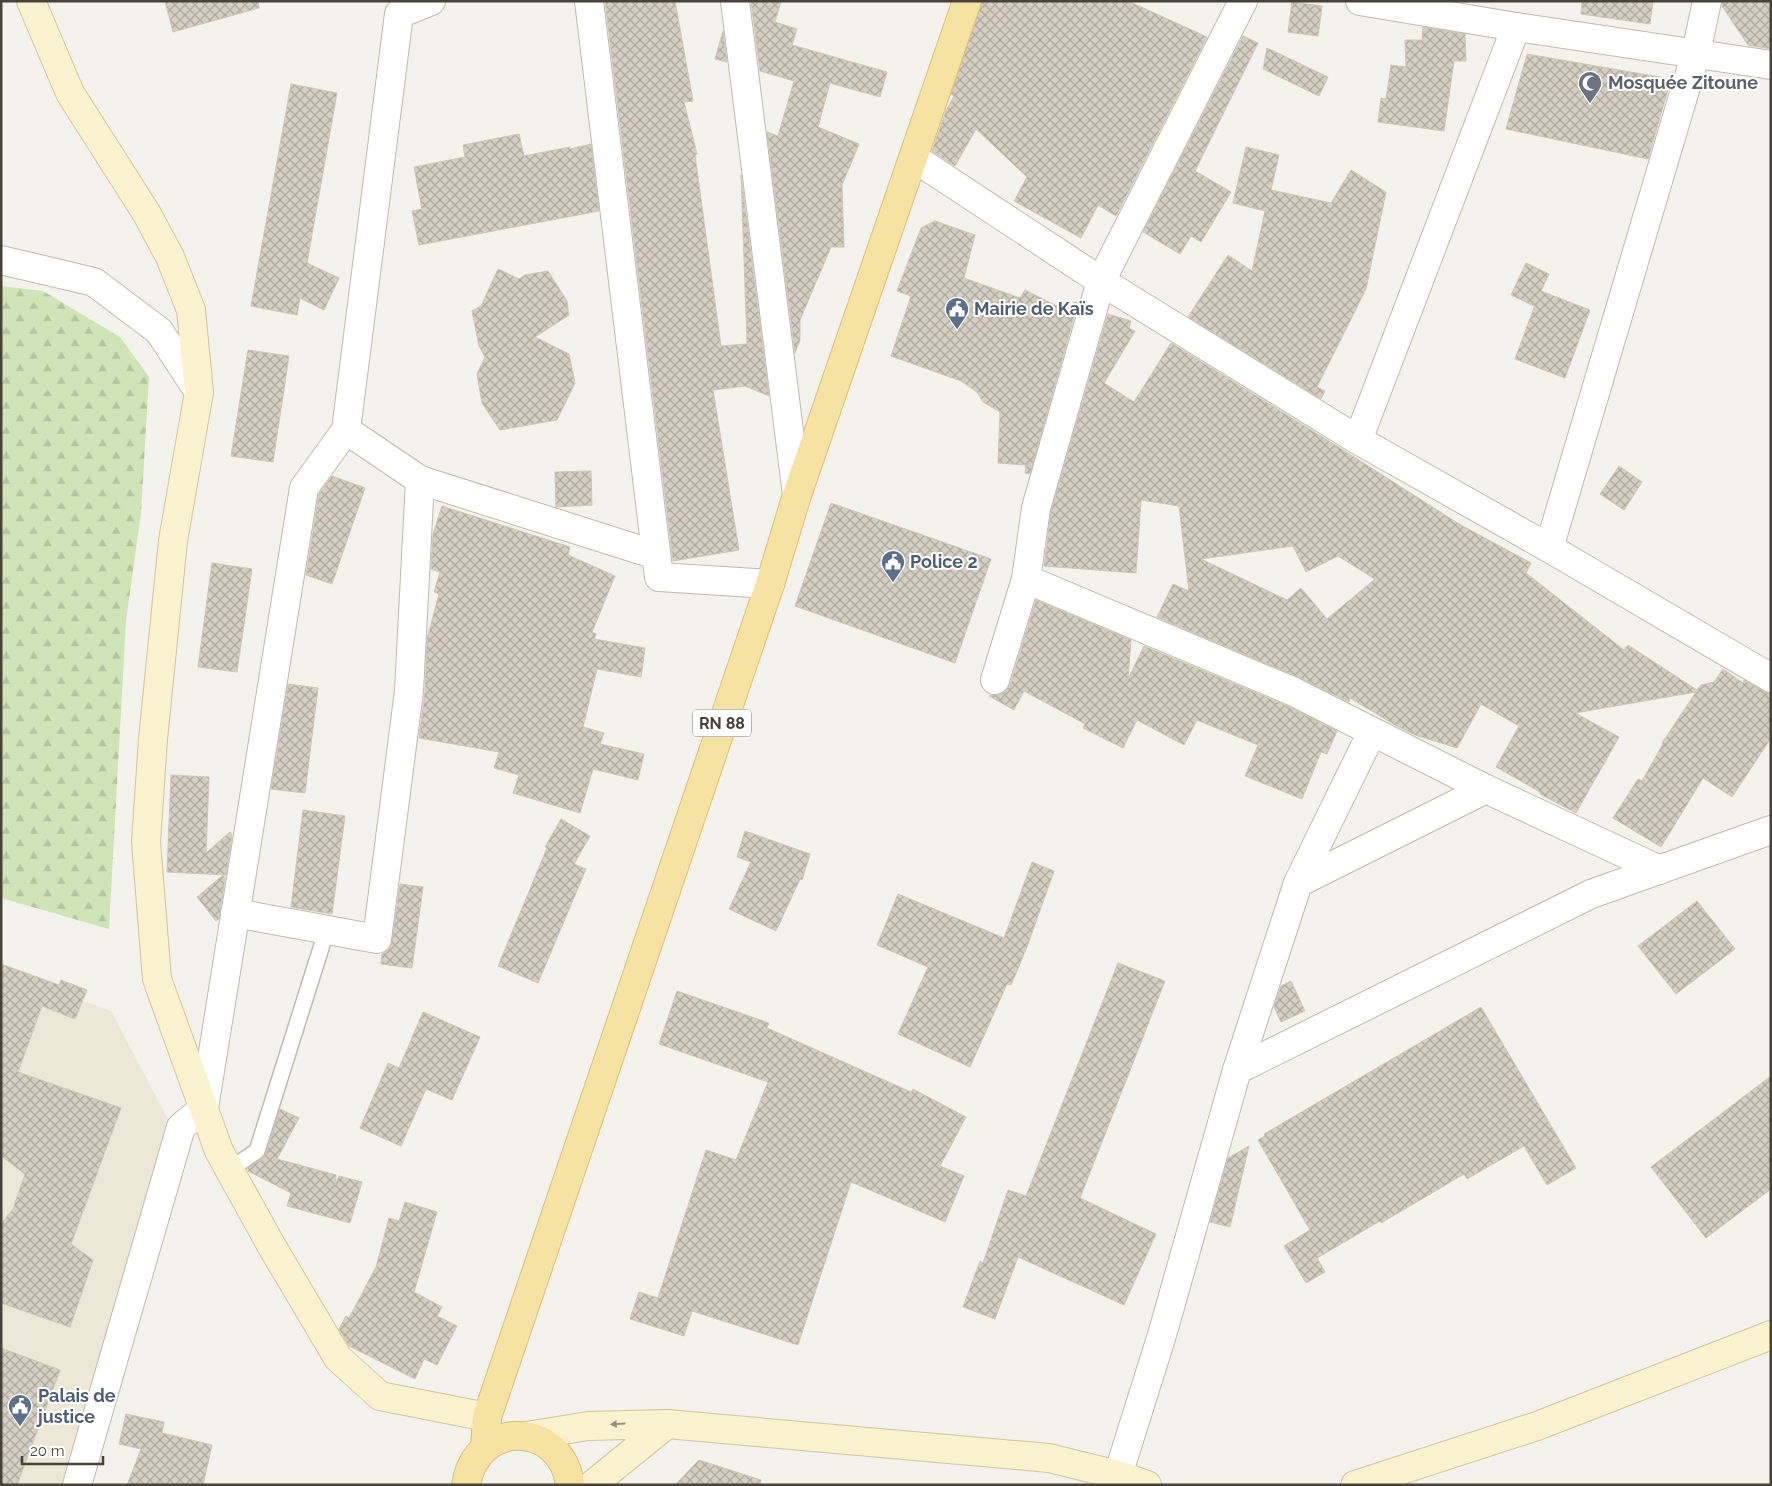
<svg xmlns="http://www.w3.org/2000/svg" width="1772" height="1486" viewBox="0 0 1772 1486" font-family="Raleway,sans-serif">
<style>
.education{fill:#ece7d7}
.forest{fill:url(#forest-firs)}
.building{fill:url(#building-cross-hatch);stroke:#d0c6b5;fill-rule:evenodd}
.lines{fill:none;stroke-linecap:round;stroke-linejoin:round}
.lane-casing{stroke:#bfbaaf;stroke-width:18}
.street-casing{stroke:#bfbaaf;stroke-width:30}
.secondary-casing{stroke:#d0c69f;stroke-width:30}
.primary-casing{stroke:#dbc073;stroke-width:30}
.lane{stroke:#fff;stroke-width:15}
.street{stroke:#fff;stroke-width:28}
.secondary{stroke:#fbf2cf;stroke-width:28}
.primary{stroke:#f6e2a3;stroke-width:28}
.oneway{fill:#99927d}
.labels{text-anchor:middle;stroke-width:4;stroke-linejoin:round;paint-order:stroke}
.shield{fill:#fff;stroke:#7f7b75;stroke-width:1}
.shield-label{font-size:16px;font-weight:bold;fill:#48433a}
.worship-label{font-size:18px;font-weight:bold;fill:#5b616d;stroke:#fff;text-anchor:start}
.service-label{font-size:18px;font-weight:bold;fill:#4e5e75;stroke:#fff;text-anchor:start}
</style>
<defs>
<pattern id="forest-firs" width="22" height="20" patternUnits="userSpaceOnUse" patternTransform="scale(1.25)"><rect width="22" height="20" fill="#cfe5b8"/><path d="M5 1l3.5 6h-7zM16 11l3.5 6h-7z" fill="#b3c69f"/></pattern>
<pattern id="building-cross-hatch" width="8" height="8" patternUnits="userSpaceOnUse" patternTransform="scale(1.25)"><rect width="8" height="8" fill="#d5cec2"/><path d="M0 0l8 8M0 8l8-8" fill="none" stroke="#afa99f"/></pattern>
</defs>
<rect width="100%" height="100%" fill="#f4f2ec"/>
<path class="education" d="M1 970 111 1011 171 1125 62 1485H1Z"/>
<path class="forest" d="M1 286 43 291 120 337 149 377 141 513 126 621 109 929 1 898Z"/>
<g class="building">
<path d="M165 1H258L259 8 173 32Z"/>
<path d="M605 1H675L693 101 684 102 697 154 695 155 721 346 747 344 741 175 769 396 745 386 713 390 739 550 673 561Z"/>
<path d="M751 1H781L775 22 797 29 792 45 887 72 880 97 830 83 818 127 859 144 842 185 844 247H831L800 320V340L795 353 767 132 778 136 794 81 760 71Z"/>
<path d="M982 1H1128L1207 37 1116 216 1098 205 1081 238 1014 201 1027 177 976 129 955 166 932 151 946 111 954 96 951 94Z"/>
<path d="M1582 1H1653L1650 24 1581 14Z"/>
<path d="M1722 1H1771V49L1748 45 1722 6Z"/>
<path d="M1292 2 1322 6 1318 36 1288 32Z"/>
<path d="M1423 27 1465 34 1466 61H1454L1444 131 1378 122 1381 98 1386 99 1391 65 1406 67 1405 40H1422Z"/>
<path d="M723 31 727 62 715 59Z"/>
<path d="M1243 36 1258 43 1195 171 1231 192 1201 242 1191 236 1180 254 1143 232Z"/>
<path d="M1267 48 1328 77 1319 96 1263 69Z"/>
<path d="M1527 54 1671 79 1648 159 1506 129Z"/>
<path d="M291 84 337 93 307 263 339 278 324 310 300 298 297 315 251 306Z"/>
<path d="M519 134 524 156 570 147V149L591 144 599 211 419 245 412 211 422 209 414 167 465 157 463 145Z"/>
<path d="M1246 147 1279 155 1271 190 1331 203 1351 170 1386 192 1366 289 1317 387 1325 391 1321 399 1188 317 1228 255 1252 271 1265 211 1233 203Z"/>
<path d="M935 221 975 235 964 278 1020 298 1025 290 1071 313 1074 302 1078 303 1030 474 1025 473 1026 465 998 463 1000 412 983 402 977 392 961 381 891 356 911 296 897 291 921 228Z"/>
<path d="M1526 263 1549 274 1541 291 1590 310 1565 378 1515 359 1535 305 1534 306 1511 295Z"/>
<path d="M498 269 519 279 525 275 548 271 567 301 569 315 535 337 569 354 575 383 557 420 500 430 482 403 477 374 485 357 479 346 472 311 481 306Z"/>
<path d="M1108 314 1131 321 1129 328 1135 331 1104 383 1134 402 1171 343 1340 448 1459 524 1531 563 1526 573 1624 650 1628 645 1697 690 1701 685 1714 682 1723 669 1743 683 1744 680 1763 691 1771 694V738L1732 797 1703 778 1661 847 1613 818 1638 779 1642 781 1663 744 1662 743 1696 692 1575 713 1619 737 1576 813 1540 794V792L1496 767 1519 726 1481 704 1457 748 1415 735 1395 725 1350 698 1349 702 1298 677 1157 617 1173 584 1189 591 1179 506 1141 500 1136 573 1044 566 1051 511ZM1293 546 1306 572 1338 556 1375 579 1327 619 1301 588 1287 600 1201 559Z"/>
<path d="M248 350 289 356 273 462 231 456Z"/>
<path d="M1619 466 1642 482 1624 510 1600 494Z"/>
<path d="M591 471 592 505 556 507 555 472Z"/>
<path d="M332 476 365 488 332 584 306 575 319 494Z"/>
<path d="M831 503 991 559 955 663 795 606Z"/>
<path d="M442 506 570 547 568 555 615 576 592 632 596 634 594 639 645 648 641 677 597 669 583 727 604 733 600 744 644 754 638 780 593 769 580 813 513 793 519 775 494 768 499 752 419 738 425 692 427 639 439 594 434 592 440 572 431 569 433 534Z"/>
<path d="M212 563 252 569 237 672 198 667Z"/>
<path d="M1036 600 1131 640 1128 679 1144 646 1285 705 1337 731 1327 754 1321 752 1302 799 1245 776 1258 745 1197 720 1184 745 1137 720 1123 748 1083 728 1085 724 1024 691 1014 710 989 696 990 695H999L1005 692 1010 685Z"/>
<path d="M288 684 318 688 305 793 271 789Z"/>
<path d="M171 775 209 777 206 853 230 832 232 835 226 875 167 872Z"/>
<path d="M303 810 345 816 332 914 291 907Z"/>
<path d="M561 819 590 836 574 864 586 869 538 983 498 966 547 848 545 847Z"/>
<path d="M745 831 810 854 802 880 800 879 776 931 729 909 751 862 737 857Z"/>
<path d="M1032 862 1054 871 1027 947 1011 985 1007 984 970 1067 898 1034 928 967 877 945 898 894 1004 938Z"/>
<path d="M223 875 225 878 219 919 216 921 197 897Z"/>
<path d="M400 884 423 887 412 968 381 964 382 954 389 949 392 941Z"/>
<path d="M1697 901 1735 949 1676 994 1638 946Z"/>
<path d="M1118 963 1165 981 1080 1198 1156 1234 1124 1305 1018 1257 995 1319 963 1307 980 1261 983 1263 1008 1190 1026 1196Z"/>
<path d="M1 964 59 985 61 980 87 990 75 1019 42 1006 18 1072 121 1108 71 1244 93 1260 70 1327 1 1303V1224L13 1209 25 1174 1 1156Z"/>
<path d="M1291 981 1305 1011 1281 1022 1274 1007 1281 986Z"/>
<path d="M677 991 769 1023 767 1028 911 1092 913 1089 966 1117 940 1166 964 1176 945 1222 851 1182 798 1345 692 1311 684 1336 630 1319 639 1292 658 1298 706 1150 736 1160 768 1082 659 1044Z"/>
<path d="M1481 1007 1576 1168 1547 1185 1524 1146 1467 1179 1464 1174 1381 1223 1380 1221 1317 1258 1325 1272 1306 1283 1284 1246 1310 1230 1258 1140 1265 1136 1264 1134Z"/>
<path d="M423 1012 480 1037 452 1100 426 1089 401 1146 360 1128 388 1063 399 1068Z"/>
<path d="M1771 1076V1189L1706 1238 1651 1167Z"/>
<path d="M280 1109 299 1118 277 1159 336 1175 335 1185 339 1176 362 1182 350 1223 287 1206 291 1193 248 1171V1168L262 1159 266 1154Z"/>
<path d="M1249 1146 1230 1227 1210 1222 1228 1158Z"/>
<path d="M405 1202 437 1212 414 1292 442 1307 437 1316 457 1326 437 1365 424 1359 415 1379 349 1346 339 1329 346 1316 349 1318 376 1267 389 1218 399 1221Z"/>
<path d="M1 1348 60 1370 17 1485H1Z"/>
<path d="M126 1414 164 1422 162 1433 212 1445 203 1485H127L141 1449 119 1444Z"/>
<path d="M699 1460 761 1480 760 1485H675Z"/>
</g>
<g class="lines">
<g class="lane-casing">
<path id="lane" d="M229 1170 257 1151 327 929"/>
</g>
<g class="street-casing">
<g id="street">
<path d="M431 1 399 14 346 430 420 480 656 555"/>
<path d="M589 1 659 577 770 584"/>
<path d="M735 1 797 495"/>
<path d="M1360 1 1516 27 1771 65"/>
<path d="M914 158 1101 281 1358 440 1549 548 1771 678"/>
<path d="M1 260 94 282 159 331 199 392"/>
<path d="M1358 440 1516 27"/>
<path d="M1549 548 1696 53 1707 1"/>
<path d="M1026 579 1292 691 1486 789 1660 870"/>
<path d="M995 680 1026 579 1036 508 1101 281 1243 1"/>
<path d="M1298 883 1486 789"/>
<path d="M235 913 377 939 409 691 420 480"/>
<path d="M1237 1070 1298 883 1372 732"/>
<path d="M1118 1475 1162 1335 1237 1070 1591 894 1771 830"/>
<path d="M77 1485 181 1127 204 1108 304 488 346 430"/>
</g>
</g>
<g class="secondary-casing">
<g id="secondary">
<path d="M31 1 70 93 147 214 170 257 191 310 199 392 173 541 153 739 146 842 157 979 219 1151 271 1245 338 1358 380 1396 487 1417"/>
<path d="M527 1436 588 1426 667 1424 1049 1458 1118 1475 1147 1485"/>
<path d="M592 1485 667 1424"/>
<path d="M1355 1485 1537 1426 1771 1335"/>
</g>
</g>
<g class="primary-casing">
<g id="primary">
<path d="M485 1447 487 1417 770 584 797 495 967 1"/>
<path d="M466 1485C477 1418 562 1421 570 1485"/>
</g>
</g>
<use href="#lane" class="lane"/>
<use href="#street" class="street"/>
<use href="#secondary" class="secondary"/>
<use href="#primary" class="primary"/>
</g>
<defs><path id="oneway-solid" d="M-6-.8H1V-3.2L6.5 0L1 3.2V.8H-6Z" transform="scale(1.25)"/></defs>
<use class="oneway" href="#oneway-solid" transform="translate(618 1424) rotate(177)"/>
<defs>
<g id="mosque-pin" transform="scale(1.25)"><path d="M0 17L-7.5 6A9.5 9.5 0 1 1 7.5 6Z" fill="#6b7280" stroke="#fff"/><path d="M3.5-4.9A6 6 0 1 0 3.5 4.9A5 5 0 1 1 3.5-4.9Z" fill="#fff"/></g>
<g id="civic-pin" transform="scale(1.25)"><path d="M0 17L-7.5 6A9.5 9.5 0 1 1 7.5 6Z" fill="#5c6f8a" stroke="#fff"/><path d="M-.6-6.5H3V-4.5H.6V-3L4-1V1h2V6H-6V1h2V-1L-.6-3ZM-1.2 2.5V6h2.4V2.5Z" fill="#fff"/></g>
</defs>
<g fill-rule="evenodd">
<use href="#mosque-pin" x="1590" y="83"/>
<use href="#civic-pin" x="957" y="309"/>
<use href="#civic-pin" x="893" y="562"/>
<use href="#civic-pin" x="20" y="1406"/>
</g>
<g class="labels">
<rect class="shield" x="693" y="709.5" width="58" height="27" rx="4"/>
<g class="shield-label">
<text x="722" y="729">RN 88</text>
</g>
<g class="worship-label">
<text x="1608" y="89">Mosquée Zitoune</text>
</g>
<g class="service-label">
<text x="974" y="315">Mairie de Kaïs</text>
<text x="910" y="568">Police 2</text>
<text x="38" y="1402">Palais de<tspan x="38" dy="21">justice</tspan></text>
</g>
</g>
<rect width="1772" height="1486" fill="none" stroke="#48433a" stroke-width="5"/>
<path d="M22 1456v8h81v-8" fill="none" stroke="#48433a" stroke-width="2.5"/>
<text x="30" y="1456" font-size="15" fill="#48433a" stroke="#ffffff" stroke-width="4" paint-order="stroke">20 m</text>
</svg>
